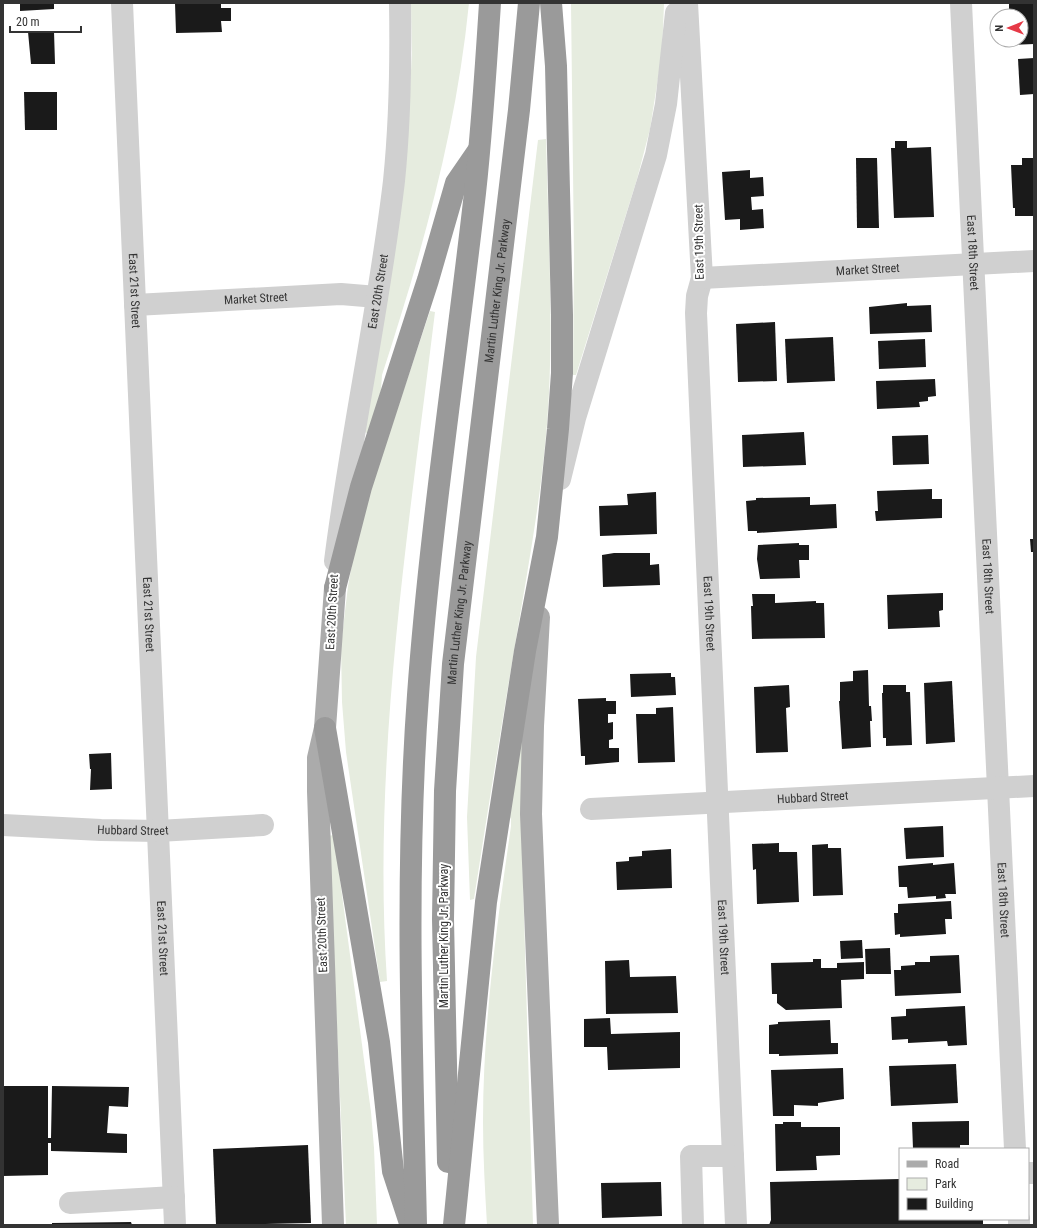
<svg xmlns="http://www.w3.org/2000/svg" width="1037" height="1228" viewBox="0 0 1037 1228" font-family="'Roboto Condensed',sans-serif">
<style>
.green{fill:#e6ecdf}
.building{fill:#1a1a1a}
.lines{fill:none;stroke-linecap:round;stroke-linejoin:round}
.minor{stroke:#d0d0d0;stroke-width:22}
.major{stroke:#ababab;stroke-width:22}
.highway{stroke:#9a9a9a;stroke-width:22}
.labels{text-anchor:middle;stroke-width:4;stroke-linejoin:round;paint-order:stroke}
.street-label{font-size:12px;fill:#333;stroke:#fff}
</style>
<rect width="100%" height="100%" fill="#fff"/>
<g class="green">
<path d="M411 3H469C456 133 422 252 382 375L381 390 369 434 362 431 409 106 412 54Z"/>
<path d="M571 3 664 4 662 53 650 129 637 179 576 375H573L574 255Z"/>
<path d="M546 139C548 224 553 309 549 393 545 478 529 561 515 645 501 729 487 814 474 899L470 900 467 817 476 657 538 140Z"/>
<path d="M430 311 435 312C408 534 372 758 387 981L380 982 346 752 342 702 341 645 348 586 360 521Z"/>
<path d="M524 699 521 812 533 1225H487C485 1191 483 1156 483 1122 483 1023 497 924 511 826V819L506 809Z"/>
<path d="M334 835 371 1112 374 1148 377 1225H346L328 836Z"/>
</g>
<g class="building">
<path d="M20 3H54V9L20 11Z"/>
<path d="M175 3H221V8H231V21H221L222 32 176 33Z"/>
<path d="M1009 3H1034V44L1008 45V40H1021V16H1009Z"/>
<path d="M54 31 55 64H31L28 32Z"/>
<path d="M1034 58V94L1020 95 1018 59Z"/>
<path d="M24 92H57V130H25Z"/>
<path d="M895 141H907V148L931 147 934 217 894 218 891 148H895Z"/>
<path d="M856 158H877L879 228H857Z"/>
<path d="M1022 158H1034V216H1015V208H1013L1011 165H1022Z"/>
<path d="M750 170V178L763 177 764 196 751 197 752 210 763 209 764 228 740 230V219L725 220 722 172Z"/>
<path d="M907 303V306L931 305 932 332 870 334 869 307Z"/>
<path d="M775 322 777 381 738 382 736 324Z"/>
<path d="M833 337 835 381 787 383 785 339Z"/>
<path d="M925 339 926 367 879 369 878 341Z"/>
<path d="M935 379 936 396 928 397V401L919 402 920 407 877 409 876 381Z"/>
<path d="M804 432 806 465 743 467 742 435Z"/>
<path d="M928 435 929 464 893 465 892 436Z"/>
<path d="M932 489V499H942V518L876 521 875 511H878L877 491Z"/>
<path d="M656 492 657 534 600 536 599 506 628 505 627 494Z"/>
<path d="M810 497V505L836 504 837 528 757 533V531H748L746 501 756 500V498Z"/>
<path d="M1030 539H1034V552H1031Z"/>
<path d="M799 543V545H809V560H799L800 578 760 579 757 559 758 545Z"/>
<path d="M614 553H650V565L659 564 660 585 603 587 602 555Z"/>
<path d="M943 593V610L939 611 940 627 888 629 887 595Z"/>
<path d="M752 594H775V603L816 601V603H824L825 638 752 639 751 606H753Z"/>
<path d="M868 670 869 706H871L872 721H870L871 747 842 749 839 701H840V682L853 681V671Z"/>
<path d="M671 673V677H675L676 695 631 697 630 674Z"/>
<path d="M952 681 955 742 926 744 924 683Z"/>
<path d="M789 685 790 707 786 708 788 752 756 753 754 687Z"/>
<path d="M883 685H906V692H910L912 745 886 746V738H883L882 693H883Z"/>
<path d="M606 698V701H616V714H608V723L613 722V739L609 740V748H619V762L585 765V756H581L578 699Z"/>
<path d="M673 707 675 762 638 763 636 714H656V708Z"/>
<path d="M111 753 112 789 90 790 91 769H90L89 754Z"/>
<path d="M943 826 944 857 906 859 904 828Z"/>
<path d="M779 843V852H797L799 902 757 904 756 869 753 870 752 844Z"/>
<path d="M828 844V848H841L843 895 813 896 812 845Z"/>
<path d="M671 849 672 888 617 890 616 862 629 861V857L642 856V851Z"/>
<path d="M933 863V865L954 863 956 894H945L946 898 936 899V896L908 898 907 887H899L898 866Z"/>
<path d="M951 901 952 919H945L946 934 900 937V934L895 935 894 913H898V904Z"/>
<path d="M862 940 863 958 841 959 840 941Z"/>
<path d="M890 948 891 974H866L865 949Z"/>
<path d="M959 955 961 993 895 996 894 970H901V966L915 965V962H930V956Z"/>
<path d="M813 959H821V968H837V963L864 962V979L841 980 842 1008 786 1010 777 1003V994H772L771 963 813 962Z"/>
<path d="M629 960 630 977 676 976 678 1013 606 1014 605 961Z"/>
<path d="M965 1006 967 1045 948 1046 947 1041 908 1043V1039L892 1040 891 1017 906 1016V1009Z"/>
<path d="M610 1018 611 1034 680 1032V1068L608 1070 607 1047H584V1019Z"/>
<path d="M830 1020 831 1043H838V1054L779 1056V1054H769V1025L778 1024V1022Z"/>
<path d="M956 1064 958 1103 891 1106 889 1066Z"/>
<path d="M843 1068 844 1099 818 1103V1106L794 1105V1116H773L771 1070Z"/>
<path d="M3 1086H48V1138H51L52 1086 129 1087 128 1107 109 1106 107 1133 127 1134V1153L51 1151V1143H48V1175L3 1176Z"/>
<path d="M969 1121V1145H960V1149H913L912 1122Z"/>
<path d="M783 1122H801V1127H840V1155L816 1156 817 1170 776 1171 775 1124H783Z"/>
<path d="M308 1145 311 1223 216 1225 213 1149Z"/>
<path d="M900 1179V1219H983V1225H769L771 1220 770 1182Z"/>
<path d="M661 1182 662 1216 602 1218 601 1183Z"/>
<path d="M131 1222 132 1225H52V1223Z"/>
</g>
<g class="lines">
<g class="minor">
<path id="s1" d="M122 3 175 1225"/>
<path id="s2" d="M687 3 702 278 697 296 696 313 736 1225"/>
<path id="s3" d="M961 3 1015 1149"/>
<path id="s4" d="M702 278 1034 261"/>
<path id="s5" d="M135 305 341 294 377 297"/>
<path d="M560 479 575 418 656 155 666 104 676 13"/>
<path id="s6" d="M335 561C351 434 379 309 394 181 400 122 401 62 400 3"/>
<path id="s7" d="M591 809 1034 786"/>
<path id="s8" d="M3 825 101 830 158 831 263 825"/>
<path d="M1028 1173H1034"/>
<path d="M70 1203 174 1197"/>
<path d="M1019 1219V1225"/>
<path d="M693 1225 691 1156H733"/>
</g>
<g class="major">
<path d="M539 617 533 726 531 814 548 1225"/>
<path d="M333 1225 318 791V758L325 728 335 588"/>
</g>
<g class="highway">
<path d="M335 588 361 487 428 280 456 183 478 151"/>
<path d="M325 728 379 1042 393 1171 409 1220"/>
<path id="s9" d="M448 1162 443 919 445 791 453 664 519 110 529 3"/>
<path d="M416 1225C412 1048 405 872 418 695 430 528 456 361 475 193 482 130 486 66 490 3"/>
<path d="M454 1225 486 902 525 651 547 537 558 429 562 373V315L556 66 551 3"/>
</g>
</g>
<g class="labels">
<g class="street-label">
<text transform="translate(699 242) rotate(-91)" y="4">East 19th Street</text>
<text dy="4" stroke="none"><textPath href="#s3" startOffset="250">East 18th Street</textPath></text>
<text dy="4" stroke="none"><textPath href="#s4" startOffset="166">Market Street</textPath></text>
<text dy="4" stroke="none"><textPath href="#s1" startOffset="288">East 21st Street</textPath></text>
<text dy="4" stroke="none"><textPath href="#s9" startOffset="874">Martin Luther King Jr. Parkway</textPath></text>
<text dy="4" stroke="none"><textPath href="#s6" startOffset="273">East 20th Street</textPath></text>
<text dy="4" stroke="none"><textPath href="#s5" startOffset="121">Market Street</textPath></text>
<text dy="4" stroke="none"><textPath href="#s3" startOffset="574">East 18th Street</textPath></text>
<text transform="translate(332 612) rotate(-87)" y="4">East 20th Street</text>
<text dy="4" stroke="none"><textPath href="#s9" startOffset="550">Martin Luther King Jr. Parkway</textPath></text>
<text dy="4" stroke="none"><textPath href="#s1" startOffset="612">East 21st Street</textPath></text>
<text dy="4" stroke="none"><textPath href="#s2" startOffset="612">East 19th Street</textPath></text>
<text dy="4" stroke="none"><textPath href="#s7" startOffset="222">Hubbard Street</textPath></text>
<text dy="4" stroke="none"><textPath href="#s8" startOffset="130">Hubbard Street</textPath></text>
<text dy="4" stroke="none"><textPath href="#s3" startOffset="898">East 18th Street</textPath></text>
<text transform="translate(322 935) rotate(-92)" y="4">East 20th Street</text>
<text transform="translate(444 936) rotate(-90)" y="4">Martin Luther King Jr. Parkway</text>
<text dy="4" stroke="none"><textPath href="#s2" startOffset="936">East 19th Street</textPath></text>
<text dy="4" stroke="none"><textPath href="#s1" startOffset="936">East 21st Street</textPath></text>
</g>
</g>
<rect width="1037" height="1228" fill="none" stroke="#333333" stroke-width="8"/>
<rect x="899" y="1148" width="130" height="72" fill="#ffffff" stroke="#adadad"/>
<rect x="907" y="1161" width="20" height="6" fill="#ababab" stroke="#adadad"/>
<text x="935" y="1168" font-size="12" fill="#333333">Road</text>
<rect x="907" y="1178" width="20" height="12" fill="#e6ecdf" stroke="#adadad"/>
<text x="935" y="1188" font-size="12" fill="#333333">Park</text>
<rect x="907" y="1198" width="20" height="12" fill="#1a1a1a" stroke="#adadad"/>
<text x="935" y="1208" font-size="12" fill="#333333">Building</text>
<g transform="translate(1009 28) rotate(269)"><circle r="19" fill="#ffffff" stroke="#adadad"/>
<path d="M0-3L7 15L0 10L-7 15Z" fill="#e63946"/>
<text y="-6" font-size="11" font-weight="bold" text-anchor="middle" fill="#333333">N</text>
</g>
<path d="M10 26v6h71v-6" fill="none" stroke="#333333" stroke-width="2"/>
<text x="16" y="26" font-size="12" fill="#333333" stroke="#ffffff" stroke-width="3" paint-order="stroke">20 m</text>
</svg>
